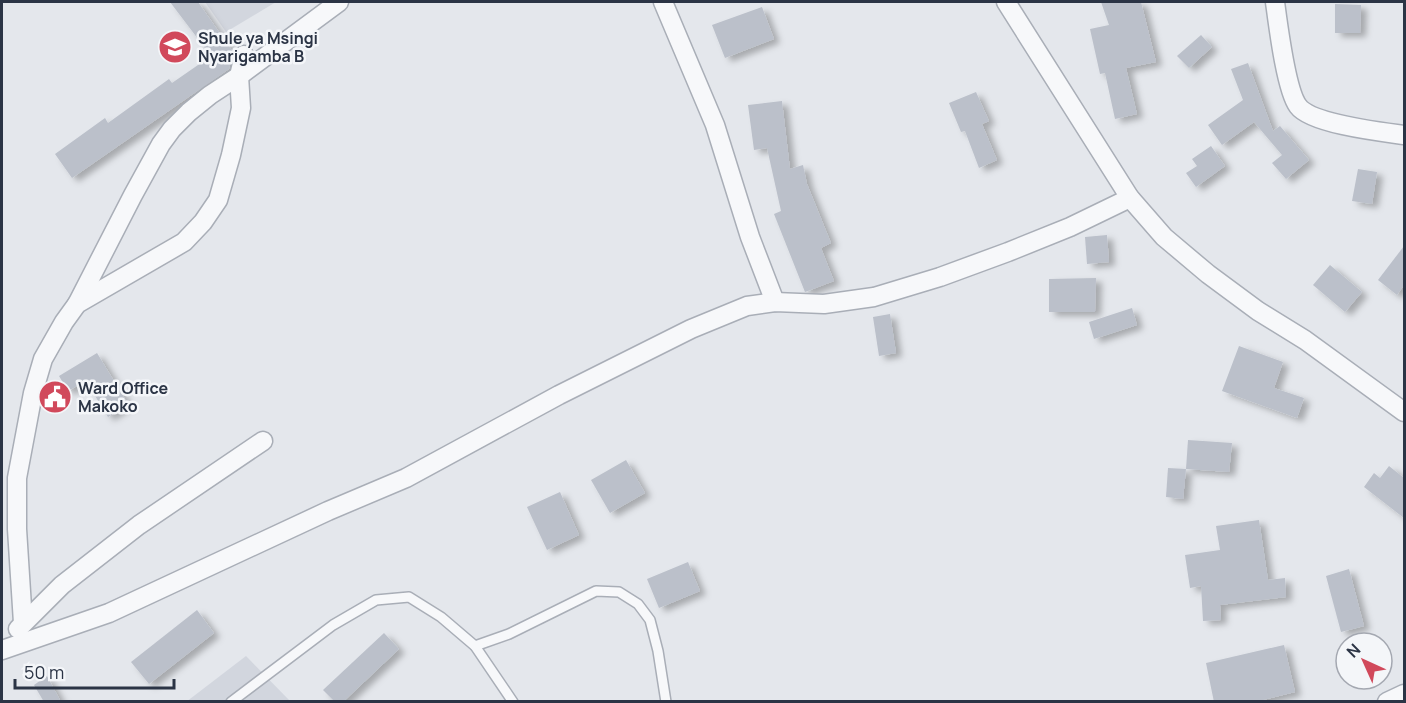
<svg xmlns="http://www.w3.org/2000/svg" width="1406" height="703" viewBox="0 0 1406 703" font-family="Manrope,sans-serif">
<style>
.built{fill:#d2d6de}
.building{fill:#bbc0ca;filter:url(#shadow)}
.lines{fill:none;stroke-linecap:round;stroke-linejoin:round}
.service-casing{stroke:#a9aeb7;stroke-width:12}
.minor-casing{stroke:#a9aeb7;stroke-width:21}
.service{stroke:#f7f8fa;stroke-width:9}
.minor{stroke:#f7f8fa;stroke-width:18}
.labels{text-anchor:middle;stroke-width:5;stroke-linejoin:round;paint-order:stroke}
.poi-label{font-size:16px;font-weight:bold;fill:#2b3445;stroke:#f4f6f9;text-anchor:start}
</style>
<defs>
<filter id="shadow"><feDropShadow dx="6" dy="4" stdDeviation="3" flood-color="#0004"/></filter>
</defs>
<rect width="100%" height="100%" fill="#e4e7ec"/>
<g class="built">
<path d="M205 2H276L226 32Z"/>
<path d="M246 656 290 701 186 702Z"/>
</g>
<g class="building">
<path d="M170 2H198L233 52 229 69 72 178 55 154 105 118 108 123 169 79 172 83 211 56Z"/>
<path d="M1101 2H1141L1156 62 1126 68 1137 114 1115 119 1105 73 1100 74 1090 29 1109 25Z"/>
<path d="M1335 4 1361 5 1360 33H1335Z"/>
<path d="M762 7 774 39 725 58 712 25Z"/>
<path d="M1201 35 1212 47 1189 68 1177 56Z"/>
<path d="M1248 63 1273 131 1280 126 1309 160 1286 179 1272 163 1282 155 1254 122 1222 145 1208 125 1243 100 1231 69Z"/>
<path d="M976 92 989 121 982 124 997 160 979 168 965 131 961 132 949 103Z"/>
<path d="M782 101 790 169 803 165 807 184 831 243 821 248 834 281 805 292 774 214 781 211 767 148 754 150 748 105Z"/>
<path d="M1211 146 1225 166 1196 187 1186 173 1197 166 1192 159Z"/>
<path d="M1358 169 1377 172 1372 204 1352 201Z"/>
<path d="M1107 235 1109 262 1087 264 1085 237Z"/>
<path d="M1404 246V285L1397 295 1378 280Z"/>
<path d="M1330 265 1362 292 1345 312 1313 285Z"/>
<path d="M1096 278 1095 312H1049V279Z"/>
<path d="M1132 308 1137 325 1094 339 1089 322Z"/>
<path d="M890 314 896 353 879 356 873 317Z"/>
<path d="M1239 346 1283 362 1274 388 1304 398 1297 418 1222 391Z"/>
<path d="M97 353 128 404 108 417 86 381 68 391 59 376Z"/>
<path d="M1188 440 1232 443 1229 472 1186 469Z"/>
<path d="M626 460 645 493 610 513 591 480Z"/>
<path d="M1389 466 1404 478V518L1364 487 1374 473 1380 478Z"/>
<path d="M1168 468 1186 469 1183 499 1166 497Z"/>
<path d="M560 492 579 535 547 550 527 507Z"/>
<path d="M1259 520 1268 580 1285 578 1286 597 1220 605 1221 620 1203 621 1201 586 1190 588 1185 555 1220 550 1216 526Z"/>
<path d="M688 562 700 591 659 608 647 579Z"/>
<path d="M1349 569 1364 626 1341 632 1326 576Z"/>
<path d="M197 610 214 633 149 684 131 662Z"/>
<path d="M384 633 399 649 343 702H335L323 690Z"/>
<path d="M1284 645 1295 692 1255 702H1214L1206 663Z"/>
<path d="M47 676 61 702H44L34 685Z"/>
</g>
<g class="lines">
<g class="service-casing">
<g id="service">
<path d="M475 646 509 634 596 591 619 592 638 604 650 620 658 651 666 702"/>
<path d="M231 702 333 625 376 600 409 597 441 617 475 646 513 702"/>
</g>
</g>
<g class="minor-casing">
<g id="minor">
<path d="M663 2 715 125 750 237 775 302"/>
<path d="M1006 2 1130 198 1164 237 1208 274 1258 311 1305 340 1404 412"/>
<path d="M1275 2C1278 24 1286 90 1298 106 1311 124 1382 132 1404 135"/>
<path d="M77 304 133 195 161 144 172 129 189 112 210 95 239 76 339 2"/>
<path d="M23 623 17 529V478L33 393 43 359 64 322 77 304 184 242 203 222 218 200 231 155 241 108 239 76 244 55"/>
<path d="M18 629 62 585 139 525 263 441"/>
<path d="M2 650 109 613 328 511 406 478 559 395 691 329 747 306 775 302 824 304 874 297 940 277 1008 252 1070 227 1130 198"/>
<path d="M1387 702 1404 694"/>
</g>
</g>
<use href="#service" class="service"/>
<use href="#minor" class="minor"/>
</g>
<defs>
<g id="school-disc" transform="scale(1.725)"><circle r="9.5" fill="#d1495b" stroke="#f4f6f9"/><path d="M0-5L7-2L0 1L-7-2ZM-4 1L0 2.5L4 1V4Q0 6-4 4Z" fill="#fff"/></g>
<g id="civic-disc" transform="scale(1.725)"><circle r="9.5" fill="#d1495b" stroke="#f4f6f9"/><path d="M-.6-6.5H3V-4.5H.6V-3L4-1V1h2V6H-6V1h2V-1L-.6-3ZM-1.2 2.5V6h2.4V2.5Z" fill="#fff"/></g>
</defs>
<g fill-rule="evenodd">
<use href="#school-disc" x="175" y="47"/>
<use href="#civic-disc" x="55" y="397"/>
</g>
<g class="labels">
<g class="poi-label">
<text x="198" y="44">Shule ya Msingi<tspan x="198" dy="18">Nyarigamba B</tspan></text>
<text x="78" y="394">Ward Office<tspan x="78" dy="18">Makoko</tspan></text>
</g>
</g>
<rect width="1406" height="703" fill="none" stroke="#2b3445" stroke-width="6"/>
<g transform="translate(1364 661) rotate(315)"><circle r="28" fill="#f4f6f9" stroke="#a4a8b1" stroke-width="1.5"/>
<path d="M0-4.5L10 22L0 15L-10 22Z" fill="#d1495b"/>
<text y="-9" font-size="16" font-weight="bold" text-anchor="middle" fill="#2b3445">N</text>
</g>
<path d="M15 679v9h159v-9" fill="none" stroke="#2b3445" stroke-width="3"/>
<text x="24" y="679" font-size="18" fill="#2b3445" stroke="#f4f6f9" stroke-width="4.5" paint-order="stroke">50 m</text>
</svg>
